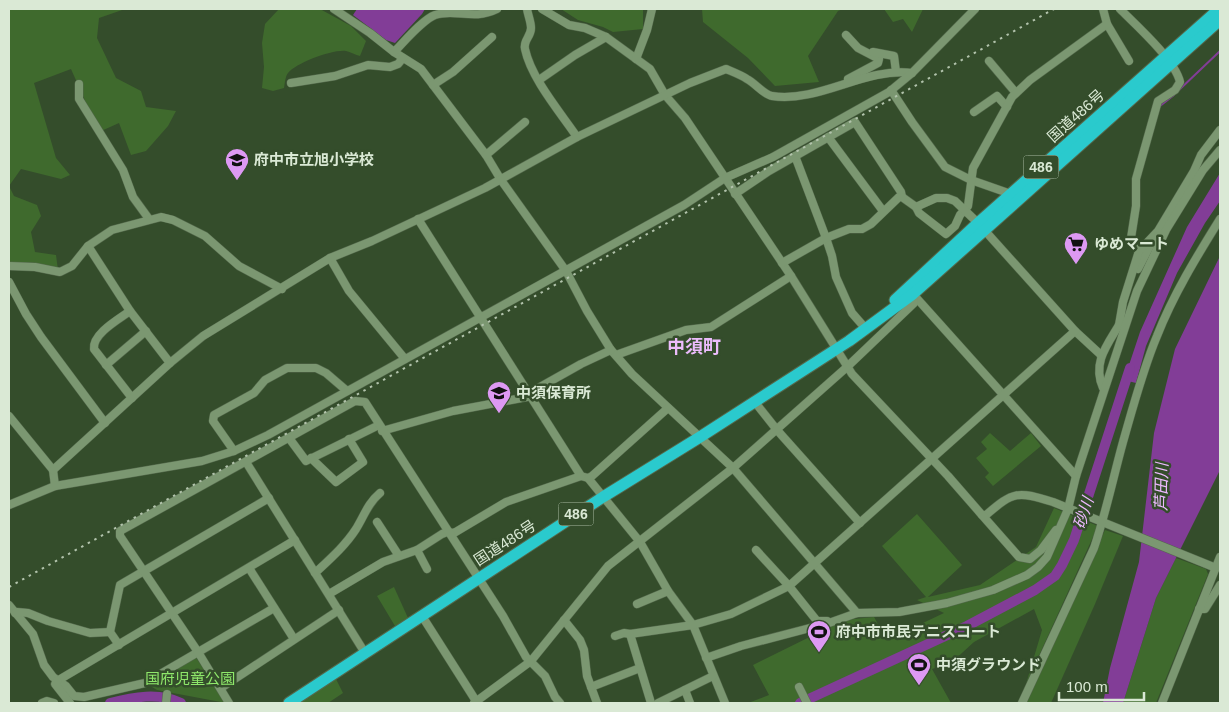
<svg xmlns="http://www.w3.org/2000/svg" width="1229" height="712" viewBox="0 0 1229 712" font-family="Arial,'Noto Sans JP',sans-serif">
<style>
.green{fill:#3f6a2d}
.water{fill:#823d97}
.lines{fill:none;stroke-linecap:round;stroke-linejoin:round}
.stream{stroke:#823d97;stroke-width:2}
.river{stroke:#823d97;stroke-width:10}
.minor-casing{stroke:#54694c;stroke-width:9}
.highway-casing{stroke:#54694c;stroke-width:13}
.minor{stroke:#7b9771;stroke-width:8}
.highway{stroke:#2acacd;stroke-width:11}
.rail{stroke:#b2c3ac;stroke-width:2;stroke-dasharray:2.5 5;stroke-linecap:butt}
.labels{text-anchor:middle;stroke-width:5;stroke-linejoin:round;paint-order:stroke}
.shield{fill:#344d2b;stroke:#a8baa2;stroke-width:1}
.shield-label{font-size:14px;font-weight:bold;fill:#dae9d5}
.street-label{font-size:15px;fill:#dae9d5;stroke:#344d2b}
.poi-label{font-size:15px;font-weight:bold;fill:#dae9d5;stroke:#344d2b;text-anchor:start}
.park-label{font-size:15px;fill:#8fe86b;stroke:#344d2b}
.water-label{font-size:16px;font-style:italic;fill:#edb9ff;stroke:#344d2b}
.quarter-label{font-size:18px;font-weight:bold;fill:#ecbcfc;stroke:#344d2b}
</style>
<rect width="100%" height="100%" fill="#344d2b"/>
<g class="green">
<path d="M9 9H125L99 18 97 38 116 78 141 91 146 107 176 111 168 126 146 151 131 155 119 123 99 132 71 69 34 83 56 158 70 175 61 179 21 169 9 186 14 196 37 205 41 216 31 232 35 252 56 255 58 270 9 263Z"/>
<path d="M279 9H320L351 26 366 41 360 56C356 55 350 52 346 51 333 49 296 63 288 73 285 77 285 83 284 88L273 91 262 88 264 67 262 43 265 24Z"/>
<path d="M561 9H643V29L613 32 603 27 578 20Z"/>
<path d="M702 9H843L838 11 808 56 819 82 775 86 748 58 703 22Z"/>
<path d="M884 9H923L912 32 903 19 893 22Z"/>
<path d="M990 433 1010 451 1031 433 1041 446 993 486 985 477 989 473 976 458 987 449 981 442Z"/>
<path d="M1054 508 1098 526 1026 684 1042 630 1034 609 974 642 951 663 932 669 951 703H748L769 695 753 665 844 620 874 617 887 640 944 613 917 600 926 597 882 546 917 514 962 565 928 597 980 585 1036 547Z"/>
<path d="M1105 530 1123 536 1095 604 1051 703H1026Z"/>
<path d="M1176 558 1206 569 1208 574 1156 703H1123L1156 598Z"/>
<path d="M394 587 408 618 395 626 377 596Z"/>
<path d="M195 656 226 703 157 690 147 684Z"/>
<path d="M336 679 343 693 328 703 300 702Z"/>
</g>
<g class="water">
<path d="M357 9H425L422 14 395 43 386 40 353 15Z"/>
<path d="M1220 173V201L1205 223 1177 273 1146 346 1136 383 1124 380 1140 332 1187 227Z"/>
<path d="M1220 256V470L1156 598 1123 703H1103L1110 668 1139 562 1154 433 1175 349Z"/>
</g>
<g class="lines">
<g class="stream">
<path d="M1179 90 1220 51"/>
<path d="M1160 106 1174 95"/>
</g>
<g class="river">
<path d="M110 703C133 697 159 692 181 703"/>
<path d="M800 703 967 626 1035 590 1055 576 1062 565 1074 540 1130 368"/>
</g>
<g class="minor-casing">
<g id="minor">
<path d="M334 9 370 33 394 52 421 69 486 155 501 180 566 271 587 311 611 350 632 374 733 468 857 613"/>
<path d="M527 9C528 15 531 22 531 28 531 37 523 40 525 49 531 78 560 112 577 137"/>
<path d="M542 9 569 25 585 28 606 37 650 69 665 95 685 118 791 276 852 374 948 476 982 515H986C1014 491 1017 491 1053 502L1216 568"/>
<path d="M1103 9 1107 24 1129 61"/>
<path d="M1120 9C1137 26 1175 60 1180 82L1175 90 1158 101 1136 179V206L1131 238 1133 246 1139 251"/>
<path d="M846 35 858 48 879 59 878 63 848 79"/>
<path d="M394 52C404 42 422 20 435 15 455 8 473 21 497 9"/>
<path d="M873 52 894 56 896 72"/>
<path d="M636 59 647 30 652 9"/>
<path d="M989 61 1016 93"/>
<path d="M539 80 575 55 606 37"/>
<path d="M291 83 335 76 368 65 390 67 398 64 403 58"/>
<path d="M79 84V99L123 170 133 197 149 219"/>
<path d="M433 85 453 72 492 37"/>
<path d="M891 90 912 122 945 167 971 180 1011 194"/>
<path d="M974 112 997 96 1007 107"/>
<path d="M828 137 883 211"/>
<path d="M486 155 525 122"/>
<path d="M795 156 826 238 832 256 836 277 852 313 866 329"/>
<path d="M735 194 769 171 855 122 901 192 902 197"/>
<path d="M916 207 919 213 946 234 955 226 960 215 968 206 973 168 1012 97 1030 80 1107 24"/>
<path d="M418 219 581 476 588 478 640 542 668 591 693 625 725 703"/>
<path d="M88 246 130 311 170 363"/>
<path d="M330 258 349 291 405 359"/>
<path d="M782 263 826 238 849 229H862L871 224 899 197H902L916 207 936 198H947L955 201 978 223 1075 331 1101 355"/>
<path d="M9 266 35 267 60 272 72 266 88 246 112 230 161 217 173 220 205 236 239 266 282 289"/>
<path d="M1138 269 1153 240"/>
<path d="M9 282 26 314 41 337 105 423"/>
<path d="M912 293 1076 476"/>
<path d="M130 311C119 319 92 334 94 349L132 398"/>
<path d="M1119 325 1123 302 1139 251 1158 231 1194 171 1201 155 1220 130"/>
<path d="M616 355 686 330 711 327 791 276"/>
<path d="M106 365 146 331"/>
<path d="M1103 388C1092 363 1107 345 1119 325H1123"/>
<path d="M754 401 777 430 860 523"/>
<path d="M9 416 53 470 55 486"/>
<path d="M382 431 453 411 527 397 533 391 581 364 611 350"/>
<path d="M289 438 306 461 379 425"/>
<path d="M234 451 213 421 214 415 254 393 265 380 287 368H316L326 373 347 391"/>
<path d="M311 458 336 482 363 462 349 439"/>
<path d="M246 462 365 653"/>
<path d="M53 470 170 363 203 336 330 258 372 241 485 188 577 137 690 83 726 69C733 72 741 75 747 79 755 83 764 95 772 96 820 103 864 67 912 73"/>
<path d="M588 478 592 476 668 408"/>
<path d="M9 505 55 486 202 461 234 451 268 435 684 205 725 178 773 157 889 92 912 73 975 9"/>
<path d="M982 515 1019 557 1030 559 1041 550 1056 530"/>
<path d="M377 522 399 556"/>
<path d="M417 550 427 569"/>
<path d="M756 550 789 586 817 621H827"/>
<path d="M249 568 294 639"/>
<path d="M315 573C330 559 345 546 356 529 364 516 368 503 380 493"/>
<path d="M329 594 383 562 417 550 442 534 447 532 454 533 506 502 581 476"/>
<path d="M637 604 668 591"/>
<path d="M9 605 33 634 44 665 53 677 66 686 74 696 84 697 145 683 274 608"/>
<path d="M1199 609H1205L1220 585"/>
<path d="M15 613 17 612 28 613 48 621 90 633 110 632"/>
<path d="M422 616 476 701"/>
<path d="M564 620 580 640 584 650 587 676 597 703"/>
<path d="M630 634 651 703"/>
<path d="M615 636 624 633 630 634 693 625 731 614 789 586 1075 331"/>
<path d="M119 645 110 632 120 585 269 498"/>
<path d="M706 658 741 646 829 623 857 613 899 612 947 603 993 590 1027 575 1038 567 1047 557 1068 509 1076 476 1137 291 1166 230 1203 170 1220 150"/>
<path d="M57 681 295 540"/>
<path d="M57 681 55 684 70 703"/>
<path d="M591 687 640 668"/>
<path d="M799 687 807 703"/>
<path d="M221 688 339 610"/>
<path d="M685 690 690 703"/>
<path d="M42 703 47 701 54 703"/>
<path d="M166 703 167 694"/>
<path d="M229 703 198 652 120 536V531L355 401 365 402 503 616 526 657 545 676 555 697 560 703"/>
<path d="M474 703 531 661 608 566 733 468 847 367 914 303 913 294"/>
<path d="M658 703 713 676"/>
<path d="M1022 703 1094 548C1106 513 1113 478 1123 442 1133 407 1143 369 1157 336 1173 295 1197 256 1220 219"/>
<path d="M1162 703 1220 557"/>
</g>
</g>
<g class="highway-casing">
<g id="highway">
<path d="M895 300 978 223 1219 9"/>
<path d="M289 703 603 497 700 437 849 341 913 294 1220 20"/>
</g>
</g>
<use href="#minor" class="minor"/>
<use href="#highway" class="highway"/>
<path class="rail" d="M9 587 1054 9"/>
</g>
<defs>
<g id="school-pin" transform="scale(1.25)"><path d="M0 17L-7.5 6A9.5 9.5 0 1 1 7.5 6Z" fill="#dd99f3" stroke="#344d2b"/><path d="M0-5L7-2L0 1L-7-2ZM-4 1L0 2.5L4 1V4Q0 6-4 4Z" fill="#111"/></g>
<g id="supermarket-pin" transform="scale(1.25)"><path d="M0 17L-7.5 6A9.5 9.5 0 1 1 7.5 6Z" fill="#dd99f3" stroke="#344d2b"/><path d="M-6-5.5h2.5l.6 2H6L4.5 2H-2.5L-4.4-4H-6ZM-1.5 3.2a1.3 1.3 0 1 0 .1 0ZM3 3.2a1.3 1.3 0 1 0 .1 0Z" fill="#111"/></g>
<g id="stadium-pin" transform="scale(1.25)"><path d="M0 17L-7.5 6A9.5 9.5 0 1 1 7.5 6Z" fill="#dd99f3" stroke="#344d2b"/><path d="M0-5a6.5 5 0 1 0 0 10a6.5 5 0 1 0 0-10ZM-3.5-1.8h7v3.6h-7Z" fill="#111"/></g>
</defs>
<g fill-rule="evenodd">
<use href="#school-pin" x="237" y="160"/>
<use href="#supermarket-pin" x="1076" y="244"/>
<use href="#school-pin" x="499" y="393"/>
<use href="#stadium-pin" x="819" y="632"/>
<use href="#stadium-pin" x="919" y="665"/>
</g>
<g class="labels">
<g class="shield">
<rect x="1023.5" y="155.5" width="35" height="23" rx="4"/>
<rect x="558.5" y="502.5" width="35" height="23" rx="4"/>
</g>
<g class="shield-label">
<text x="1041" y="172">486</text>
<text x="576" y="519">486</text>
</g>
<g class="street-label">
<text transform="translate(1076 116) rotate(-42)" y="5">国道486号</text>
<text transform="translate(505 543) rotate(-33)" y="5">国道486号</text>
</g>
<g class="poi-label">
<text x="254" y="165">府中市立旭小学校</text>
<text x="1094" y="249">ゆめマート</text>
<text x="516" y="398">中須保育所</text>
<text x="836" y="637">府中市市民テニスコート</text>
<text x="936" y="670">中須グラウンド</text>
</g>
<g class="park-label">
<text x="190" y="684">国府児童公園</text>
</g>
<g class="water-label">
<text transform="translate(1161 487) rotate(-89)" y="6">芦田川</text>
<text transform="translate(1083 513) rotate(-72)" y="6">砂川</text>
</g>
<g class="quarter-label">
<text x="694" y="353">中須町</text>
</g>
</g>
<rect width="1229" height="712" fill="none" stroke="#dae9d5" stroke-width="20"/>
<path d="M1059 692v8h85v-8" fill="none" stroke="#dae9d5" stroke-width="2.5"/>
<text x="1066" y="692" font-size="15" fill="#dae9d5" stroke="#344d2b" stroke-width="4" paint-order="stroke">100 m</text>
</svg>
